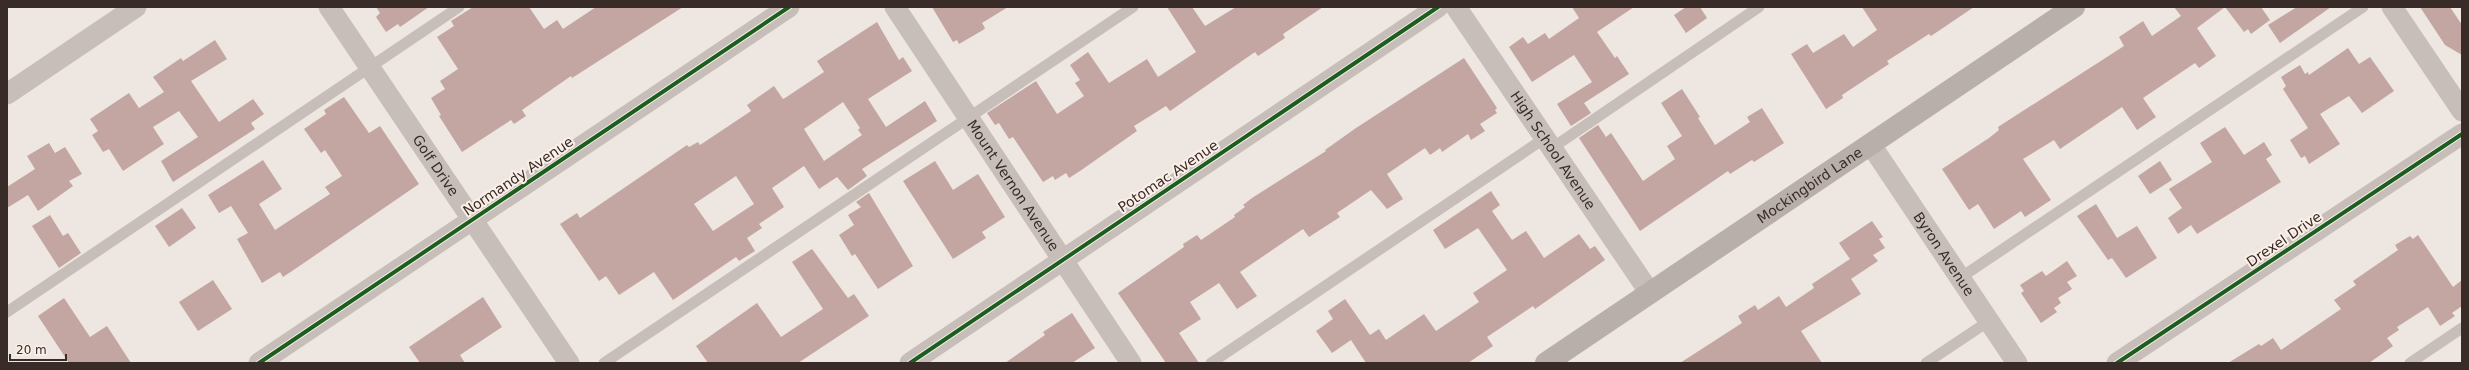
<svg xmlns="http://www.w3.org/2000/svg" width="2469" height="370" viewBox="0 0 2469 370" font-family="'DejaVu Sans',sans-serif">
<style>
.building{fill:#c3a6a1;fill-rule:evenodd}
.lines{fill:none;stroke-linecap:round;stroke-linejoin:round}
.service{stroke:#c7beba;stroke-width:11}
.minor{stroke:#c7beba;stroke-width:21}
.secondary{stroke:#b8aeaa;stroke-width:22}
.cycleway-casing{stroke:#fbf0e8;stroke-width:6}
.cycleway{stroke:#1b5e20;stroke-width:4}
.labels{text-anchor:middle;stroke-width:4;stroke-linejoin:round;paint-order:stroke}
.street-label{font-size:14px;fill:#392b28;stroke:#fbf0e8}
</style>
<rect width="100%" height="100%" fill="#eee6e1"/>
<g class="building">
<path d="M376 7H429L400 27 398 24 386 32 376 17 380 13Z"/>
<path d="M473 7H529L544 29 557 20 563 29 596 7H683L572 78 571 76 522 110 526 116 514 124 511 120 462 152 439 116 441 115 431 98 445 89 440 81 458 69 437 37 454 26 451 21Z"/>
<path d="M932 7H1008L982 23 985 28 983 30 959 44 957 40 953 42Z"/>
<path d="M1167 7H1192L1205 26 1236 7H1323L1283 34 1285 38 1258 56 1255 52 1170 111 1166 106 1134 126 1137 131 1080 171 1069 178 1066 173 1055 180 1053 176 1043 182 1013 137 1009 139 999 123 995 125 987 113 1036 81 1057 114 1084 96 1075 83 1080 80 1070 65 1088 52 1109 83 1147 59 1158 77 1196 52Z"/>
<path d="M1572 7H1634L1597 32 1615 58 1617 56 1629 74 1584 103 1591 113 1571 126 1557 104 1592 82 1574 55 1532 82 1509 47 1523 37 1528 44 1545 33 1549 39 1579 18Z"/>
<path d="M1686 7H1700L1707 18 1686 33 1674 15Z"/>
<path d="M1862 7H1974L1931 36 1929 34 1887 61 1889 64 1842 95 1843 98 1826 109 1791 54 1807 44 1813 53 1844 34 1853 47 1877 30Z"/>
<path d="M2174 7H2261L2270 20 2251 34 2248 29 2244 32 2225 7 2197 28 2216 56 2199 68 2195 63 2143 98 2156 117 2137 130 2122 107 2060 149 2054 140 2023 159 2051 200 2025 217 2021 211 1994 229 1978 204 1969 210 1942 169 1989 138 1999 130 1998 127 2124 46 2119 37 2143 21 2152 36 2181 16Z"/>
<path d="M2297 7H2331L2280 43 2268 25Z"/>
<path d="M2420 7H2450L2462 25V55L2445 45Z"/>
<path d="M877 22 899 60 903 57 912 71 868 99 886 127 925 101 937 121 862 169 867 176 848 190 837 177 819 189 804 166 772 188 784 207 759 224 762 228 747 238 755 251 739 261 736 257 673 300 654 272 619 295 606 276 599 281 560 224 577 213 580 218 687 145 689 147 698 142 700 145 751 111 747 105 774 86 783 99 785 98 824 72 817 61ZM843 102 860 128 858 130 862 135 824 161 804 129ZM736 176 754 204 713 231 694 204Z"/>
<path d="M215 40 227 59 191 81 219 122 253 99 264 114 251 123 255 129 173 182 161 161 198 137 179 111 153 127 164 144 123 171 109 149 103 152 92 135 98 131 90 119 129 93 139 108 164 92 153 77 181 58 183 61Z"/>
<path d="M2348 48 2359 64 2370 57 2394 91 2362 113 2349 96 2320 114 2340 144 2309 164 2305 156 2301 158 2290 140 2308 128 2283 89 2286 86 2281 77 2300 65 2305 74 2308 72 2309 75Z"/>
<path d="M1464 58 1497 108 1495 110 1497 113 1480 124 1485 131 1471 140 1468 134 1442 152 1440 148 1430 155 1425 148 1387 174 1403 199 1387 209 1371 190 1337 213 1340 217 1309 237 1303 229 1240 272 1257 296 1237 309 1219 283 1190 302 1201 319 1179 333 1199 363H1166L1118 293 1184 247 1183 244 1197 235 1201 240 1235 217 1234 215 1245 207 1243 205 1252 198 1326 151 1325 150 1356 128Z"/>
<path d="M1682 89 1700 117 1698 118 1715 145 1750 122 1747 117 1762 108 1784 143 1754 162 1752 160 1730 174 1728 171 1640 231 1579 138 1598 125 1606 137 1611 133 1643 181 1675 159 1667 146 1682 136 1661 103Z"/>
<path d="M344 97 369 133 380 126 419 184 298 267 283 277 280 272 262 283 237 239 248 233 231 206 219 213 208 195 263 160 282 189 259 204 275 230 330 194 325 187 342 176 325 150 321 153 304 129 326 114 324 110Z"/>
<path d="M2225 127 2244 155 2264 142 2272 155 2266 159 2281 182 2197 234 2191 225 2178 234 2168 218 2182 208 2169 189 2212 162 2200 143Z"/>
<path d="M49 143 55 153 65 147 82 174 69 181 73 186 38 211 28 195 7 208V187L35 169 27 156Z"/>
<path d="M935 161 953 190 978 174 1005 217 982 232 986 238 953 259 903 181Z"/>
<path d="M2160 161 2172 180 2150 194 2138 176Z"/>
<path d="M1491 191 1500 205 1492 211 1512 240 1526 231 1544 258 1579 234 1590 249 1595 246 1605 260 1535 309 1533 306 1487 337 1493 346 1468 363H1366L1351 340 1332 353 1316 331 1333 319 1328 311 1345 299 1370 335 1379 329 1386 340 1424 314 1436 331 1479 302 1473 293 1507 270 1478 228 1445 249 1433 230Z"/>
<path d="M869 193 913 266 878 289 855 254 852 256 839 235 854 225 848 215 861 207 856 202Z"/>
<path d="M2096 204 2117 238 2137 226 2157 258 2126 278 2112 258 2108 260 2077 216Z"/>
<path d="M182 208 196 228 169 247 155 226Z"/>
<path d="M50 215 63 236 68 233 81 253 59 268 32 226Z"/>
<path d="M1872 221 1883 237 1879 239 1885 248 1873 255 1878 261 1851 279 1861 294 1801 331 1822 363H1680L1742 323 1738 316 1755 305 1758 310 1779 296 1786 307 1814 288 1812 284 1850 259 1839 243Z"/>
<path d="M2418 235 2453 287 2462 280V306L2452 313 2455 316 2440 326 2428 307 2397 327 2399 330 2387 338 2393 346 2369 363H2228L2259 344 2261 346 2273 338 2281 350 2341 309 2334 300 2356 285 2353 281 2398 250 2395 245 2410 236 2413 239Z"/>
<path d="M812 249 848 298 854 294 869 316 798 363H708L696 346 757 303 781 337 823 309 792 262Z"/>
<path d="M2067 261 2077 276 2067 282 2072 289 2058 298 2061 303 2054 308 2057 312 2041 323 2021 293 2024 291 2020 285 2042 271 2046 276Z"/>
<path d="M213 280 232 309 198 331 179 302Z"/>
<path d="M483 297 502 327 460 355 465 363H420L409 347Z"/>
<path d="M64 298 90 337 107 326 131 363H69L38 316Z"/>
<path d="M1072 313 1095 348 1072 363H1005L1045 335 1043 332Z"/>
</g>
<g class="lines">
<g class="service">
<path d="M1552 148 1759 7"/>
<path d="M1960 278 2363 7"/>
<path d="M7 312 459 7"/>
<path d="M604 363 1133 7"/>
<path d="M1211 363 1545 138"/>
<path d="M1926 363 1989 321"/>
<path d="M2410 363 2462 328"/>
</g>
<g class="minor">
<path id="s1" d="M329 7 569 363"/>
<path id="s2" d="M895 7 1131 363"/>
<path id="s3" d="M1456 7 1650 293"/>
<path d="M2392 7 2462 111"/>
<path d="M7 94 136 7"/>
<path id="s4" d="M1871 145 2017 363"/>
<path d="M259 363 789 7"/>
<path d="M910 363 1438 7"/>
<path d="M2117 363 2462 134"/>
</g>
<path class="secondary" id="s5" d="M1546 363 2074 7"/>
<g class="cycleway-casing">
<g id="cycleway">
<path d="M259 363 789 7"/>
<path d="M910 363 1438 7"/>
<path d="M2117 363 2462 134"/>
</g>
</g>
<use href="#cycleway" class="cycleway"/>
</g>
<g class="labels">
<g class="street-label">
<text dy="5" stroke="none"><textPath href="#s3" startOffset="173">High School Avenue</textPath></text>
<text dy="5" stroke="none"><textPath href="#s1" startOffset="191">Golf Drive</textPath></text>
<text transform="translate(518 176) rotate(-34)" y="5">Normandy Avenue</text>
<text transform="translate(1168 176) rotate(-34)" y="5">Potomac Avenue</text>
<text dy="5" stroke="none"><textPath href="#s2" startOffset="214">Mount Vernon Avenue</textPath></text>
<text dy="5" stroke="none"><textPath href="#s5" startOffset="318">Mockingbird Lane</textPath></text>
<text transform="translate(2284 239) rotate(-34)" y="5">Drexel Drive</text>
<text dy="5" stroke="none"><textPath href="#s4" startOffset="131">Byron Avenue</textPath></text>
</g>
</g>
<rect width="2469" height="370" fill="none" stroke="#392b28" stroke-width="16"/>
<path d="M10 354v6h56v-6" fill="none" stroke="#392b28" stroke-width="2"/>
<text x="16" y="354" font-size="12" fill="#392b28" stroke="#fbf0e8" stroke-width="3" paint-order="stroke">20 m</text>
</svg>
